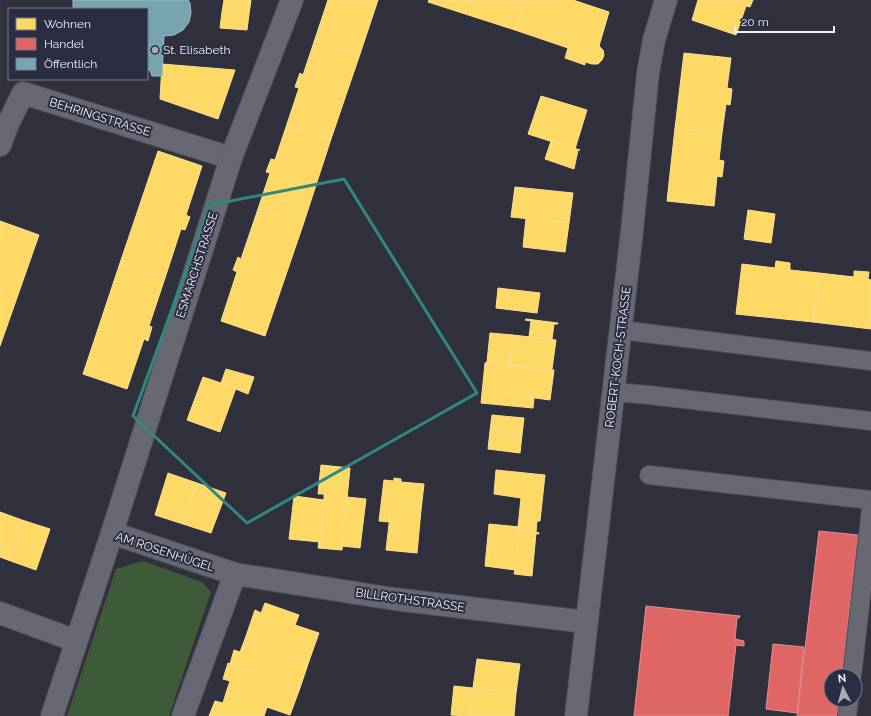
<svg xmlns="http://www.w3.org/2000/svg" width="871" height="716" viewBox="0 0 871 716" font-family="Raleway,sans-serif">
<style>
.green{fill:#3e5b39}
.homes{fill:#ffd966;stroke:#f9e093}
.shops{fill:#e06666;stroke:#e48f93}
.public{fill:#76a5af;stroke:#99bbc6}
.lines{fill:none;stroke-linecap:round;stroke-linejoin:round}
.lane-casing{stroke:#4c4d57;stroke-width:20}
.street-casing{stroke:#4c4d57;stroke-width:24}
.secondary-casing{stroke:#4c4d57;stroke-width:24}
.lane{stroke:#676871;stroke-width:18}
.street{stroke:#676871;stroke-width:22}
.secondary{stroke:#676871;stroke-width:22}
.marked{fill:none;stroke:#308883;stroke-width:3;stroke-linejoin:round}
.poi-dot{fill:#aaacb9;stroke:#2b2d42;stroke-width:1.5}
.labels{text-anchor:middle;stroke-width:4;stroke-linejoin:round;paint-order:stroke}
.poi-label{font-size:12px;fill:#eceffc;stroke:#2b2d42;text-anchor:start}
.street-label{font-size:12px;fill:#eceffc;stroke:#2b2d42}
</style>
<rect width="100%" height="100%" fill="#30313d"/>
<path class="green" d="M143 561 202 582 211 592 169 716H67L116 569Z"/>
<g class="homes">
<path d="M224 0H251L249 14 222 12Z"/>
<path d="M328 0H378L360 54 315 39Z"/>
<path d="M429 0H525L515 30 428 2Z"/>
<path d="M525 0H573L609 12 599 46 603 50 604 55 602 60 598 64H592L585 62V65L565 58 568 48 515 30Z"/>
<path d="M698 0H753L750 7 746 6 736 35 692 20Z"/>
<path d="M222 12 249 14 247 30 220 28Z"/>
<path d="M315 39 360 54 331 139 287 124 299 88 295 87 300 73 303 75Z"/>
<path d="M684 53 731 58 727 88 732 89 731 98 730 105 726 104 722 133 675 128Z"/>
<path d="M162 64 235 70 218 119 160 99Z"/>
<path d="M541 96 587 110 575 149 528 134Z"/>
<path d="M287 124 331 139 303 225 258 209 270 173 266 172 271 159 275 160Z"/>
<path d="M675 128 722 133 719 160 724 161 722 177 717 176 714 206 667 201Z"/>
<path d="M551 141 580 150H578L574 169 545 159Z"/>
<path d="M158 151 202 166 186 215 190 217 185 230 181 229 165 278 120 263Z"/>
<path d="M515 187 573 193 569 223 511 217Z"/>
<path d="M258 209 303 225 265 336 221 321 237 272 233 270 238 257 241 259Z"/>
<path d="M748 210 775 214 771 243 744 239Z"/>
<path d="M526 218 569 223 565 252 523 247Z"/>
<path d="M0 221 39 235 0 346Z"/>
<path d="M776 261 790 263V270L819 273 813 322 736 314 742 264 775 268Z"/>
<path d="M120 263 165 278 149 326 152 327 148 341 144 339 127 389 83 374Z"/>
<path d="M854 271 869 272 868 279 871 280V329L813 322 819 273 854 277Z"/>
<path d="M498 288 540 293 537 313 496 308Z"/>
<path d="M526 319 558 323V324H554L552 339 529 337 531 321 525 320Z"/>
<path d="M490 333 513 335 510 365 487 362Z"/>
<path d="M513 335 556 340 552 369 510 365Z"/>
<path d="M487 362 509 365 506 394 534 398 533 408 481 403 485 363Z"/>
<path d="M509 365 554 370 550 400 506 394Z"/>
<path d="M226 369 254 377 248 394 221 383Z"/>
<path d="M203 377 236 388 220 432 187 420Z"/>
<path d="M492 415 524 418 522 435 490 431Z"/>
<path d="M490 431 522 435 520 453 488 449Z"/>
<path d="M321 465 350 468 342 550 318 548 324 500V494H318Z"/>
<path d="M496 470 545 475 540 521H537L536 532 539 533V534L519 532 520 527H518L521 498 494 494Z"/>
<path d="M168 473 197 483 183 524 155 515Z"/>
<path d="M394 478 401 479V482L424 484 421 510 391 507 389 522 379 521 384 480 394 481Z"/>
<path d="M197 483 226 493 211 533 183 524Z"/>
<path d="M294 496 324 500 320 542 289 539Z"/>
<path d="M347 497 366 499 360 548 342 546Z"/>
<path d="M391 507 421 510 417 553 386 550Z"/>
<path d="M0 512 22 520 8 560 0 557Z"/>
<path d="M22 520 50 529 36 570 8 560Z"/>
<path d="M489 524 520 527 515 570 485 566Z"/>
<path d="M519 532 536 533 532 576 514 574 515 570Z"/>
<path d="M265 603 299 615 295 625 319 633 309 661 245 639 255 610 261 613Z"/>
<path d="M245 639 309 661 300 688 230 664 234 650 240 652Z"/>
<path d="M477 659 520 664 516 693 473 688Z"/>
<path d="M228 663 300 688 290 715 226 693 230 681 223 679Z"/>
<path d="M454 686 473 688 470 716 451 715Z"/>
<path d="M473 688 516 693 514 716H470Z"/>
<path d="M226 693 267 707 264 716H209L215 701 223 703Z"/>
</g>
<g class="shops">
<path d="M819 531 858 535 842 676H831V700H839L837 716H797Z"/>
<path d="M646 606 740 616 739 618H737L735 639 744 641V646L736 645 728 716H634Z"/>
<path d="M773 644 804 647 797 713 766 709Z"/>
</g>
<path class="public" d="M73 0H188L190 3 191 13 189 22 183 30 174 35 164 36 162 76H152L150 70H147V9H73Z"/>
<g class="lines">
<g class="lane-casing">
<g id="lane">
<path d="M621 330 871 361"/>
<path d="M614 392 649 395 871 421"/>
<path d="M649 475 871 500"/>
<path d="M852 676 871 509"/>
<path d="M847 716 849 700"/>
</g>
</g>
<g class="street-casing">
<g id="street">
<path d="M0 145 7 126 23 93 231 158"/>
<path d="M112 533 231 158 292 0"/>
<path d="M235 574 394 599 586 622"/>
<path d="M0 613 76 641"/>
<path d="M52 716 112 533 235 574 183 716"/>
</g>
</g>
<g class="secondary-casing">
<path id="secondary" d="M576 716 632 231 648 73 654 40 666 0"/>
</g>
<use href="#lane" class="lane"/>
<use href="#street" class="street"/>
<use href="#secondary" class="secondary"/>
</g>
<path class="marked" d="M344 179 477 393 247 523 133 416 210 205Z"/>
<circle class="poi-dot" cx="155" cy="50" r="4"/>
<g class="labels">
<g class="poi-label">
<text x="163" y="54">St. Elisabeth</text>
</g>
<g class="street-label">
<text transform="translate(100 117) rotate(17)" y="4">BEHRINGSTRASSE</text>
<text transform="translate(197 265) rotate(-72)" y="4">ESMARCHSTRASSE</text>
<text transform="translate(618 357) rotate(-83)" y="4">ROBERT-KOCH-STRASSE</text>
<text transform="translate(165 552) rotate(18)" y="4">AM ROSENHÜGEL</text>
<text transform="translate(410 600) rotate(8)" y="4">BILLROTHSTRASSE</text>
</g>
</g>
<rect x="8" y="8" width="140" height="72" fill="#2b2d42" stroke="#787b8c"/>
<rect x="16" y="18" width="20" height="12" fill="#ffd966" stroke="#787b8c"/>
<text x="44" y="28" font-size="12" fill="#eceffc">Wohnen</text>
<rect x="16" y="38" width="20" height="12" fill="#e06666" stroke="#787b8c"/>
<text x="44" y="48" font-size="12" fill="#eceffc">Handel</text>
<rect x="16" y="58" width="20" height="12" fill="#76a5af" stroke="#787b8c"/>
<text x="44" y="68" font-size="12" fill="#eceffc">Öffentlich</text>
<g transform="translate(843 688) rotate(354)"><circle r="19" fill="#2b2d42" stroke="#787b8c"/>
<path d="M0-3L7 15L0 10L-7 15Z" fill="#aaacb9"/>
<text y="-6" font-size="11" font-weight="bold" text-anchor="middle" fill="#eceffc">N</text>
</g>
<path d="M735 26v6h99v-6" fill="none" stroke="#eceffc" stroke-width="2"/>
<text x="741" y="26" font-size="12" fill="#eceffc" stroke="#2b2d42" stroke-width="3" paint-order="stroke">20 m</text>
</svg>
